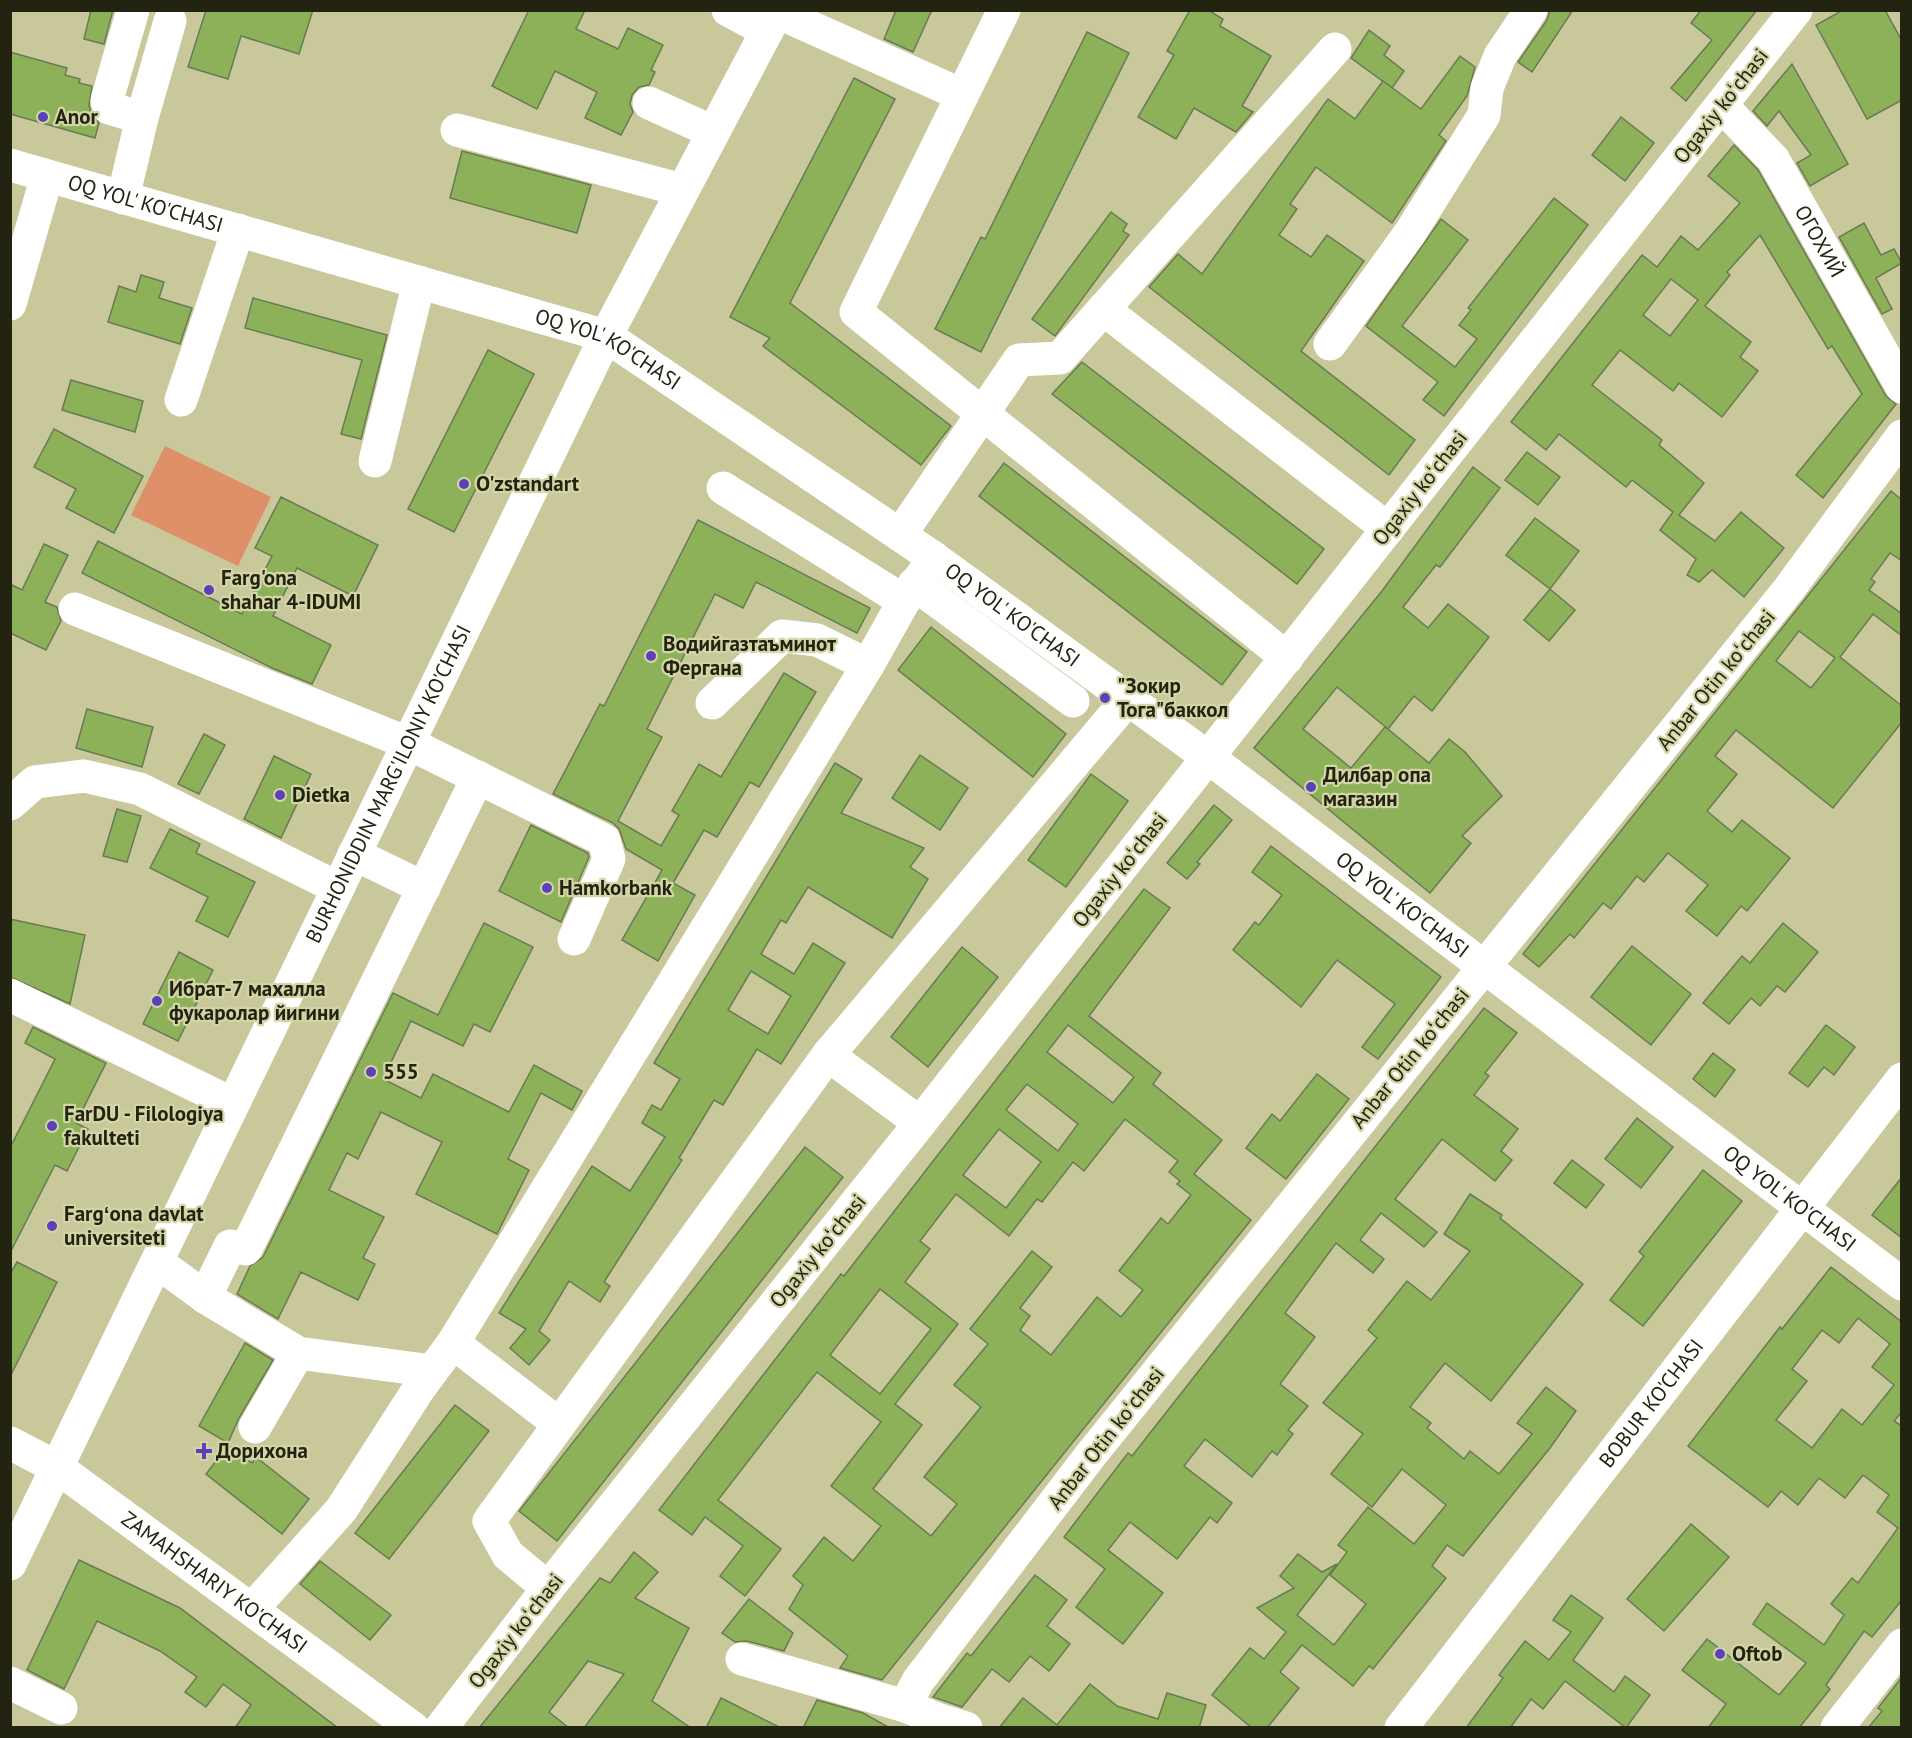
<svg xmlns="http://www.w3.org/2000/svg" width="1912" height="1738" viewBox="0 0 1912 1738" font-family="'PT Sans',sans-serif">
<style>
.green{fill:#df9068}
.building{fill:#8cb158;stroke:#697a54;stroke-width:1.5;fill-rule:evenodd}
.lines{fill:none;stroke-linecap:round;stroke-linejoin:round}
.minor{stroke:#fff;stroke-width:33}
.poi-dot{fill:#5b40b8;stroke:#d4d5a7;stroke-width:2}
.labels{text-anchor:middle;stroke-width:4.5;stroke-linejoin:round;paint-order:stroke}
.street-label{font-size:21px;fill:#232312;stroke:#d4d5a7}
.poi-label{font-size:21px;font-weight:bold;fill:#232312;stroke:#d4d5a7;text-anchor:start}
</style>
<rect width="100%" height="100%" fill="#c8c89b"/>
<path class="green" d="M165 446 271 497 238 566 131 515Z"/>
<g class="building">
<path d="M91 10H113L104 44 84 39Z"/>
<path d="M206 10H313L299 54 241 36 228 79 188 67Z"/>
<path d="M529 10H585L576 29 618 49 628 28 663 45 651 70 655 72 649 85 639 87 632 95 630 104 633 112 621 135 585 118 597 92 555 71 537 109 492 86Z"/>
<path d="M896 10H932L913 52 884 39Z"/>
<path d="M1190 10H1208L1223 19 1220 26 1271 56 1242 106 1253 112 1236 132 1194 108 1176 139 1138 117 1174 55 1167 51Z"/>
<path d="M1550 10H1573L1532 72 1518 62 1547 20Z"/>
<path d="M1701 10H1757L1686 101 1671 88 1712 40 1691 23Z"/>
<path d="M1843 10H1885L1902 41V100L1867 119 1816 25Z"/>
<path d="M1369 30 1390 46 1384 55 1404 71 1392 88 1351 58Z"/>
<path d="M1087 32 1129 53 981 352 935 329 981 237 985 239Z"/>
<path d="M10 52 67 68 65 75 80 79 79 83 92 86 89 105 91 113 99 123 95 138 10 114Z"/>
<path d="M1460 56 1475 67 1467 96 1439 135 1446 141 1392 223 1316 167 1290 204 1297 209 1279 235 1311 257 1327 235 1364 261 1301 351 1415 440 1389 475 1149 287 1178 254 1202 274 1328 99 1355 119 1383 81 1421 109Z"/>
<path d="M1792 64 1848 164 1810 186 1797 163 1811 155 1779 111 1767 126 1753 111Z"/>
<path d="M854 78 895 99 790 303 951 426 921 465 763 346 770 338 730 317Z"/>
<path d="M1621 117 1654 143 1625 181 1592 155Z"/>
<path d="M1734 145 1758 170 1886 396 1896 404 1823 498 1796 475 1862 394 1832 346 1828 349 1760 235 1727 272 1730 275 1705 306 1751 342 1740 357 1758 371 1722 417 1679 383 1673 391 1620 350 1592 385 1662 440 1659 445 1704 483 1679 515 1715 541 1741 512 1784 548 1744 597 1712 570 1699 582 1687 575 1696 559 1660 530 1673 512 1632 480 1626 487 1559 434 1546 450 1511 422 1642 255 1657 267 1681 236 1698 250 1740 203 1708 176ZM1671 279 1698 300 1670 336 1643 315Z"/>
<path d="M462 151 591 185 577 233 450 198Z"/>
<path d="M1554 198 1588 225 1444 416 1423 400 1438 382 1366 326 1441 219 1468 240 1402 326 1455 367 1477 339 1459 325 1471 310 1468 308Z"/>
<path d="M1111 212 1127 224 1123 231 1129 235 1055 336 1032 319Z"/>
<path d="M1864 223 1881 255 1894 249 1902 263 1876 278 1892 309 1882 314 1839 237Z"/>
<path d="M141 275 164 282 159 298 192 308 180 344 108 322 119 286 136 292Z"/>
<path d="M253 298 387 335 361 439 341 434 362 360 245 328Z"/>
<path d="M488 350 534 374 454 532 408 509Z"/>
<path d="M1082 362 1324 549 1297 584 1052 394Z"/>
<path d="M71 380 143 401 135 432 62 410Z"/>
<path d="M54 429 143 476 114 533 66 508 76 489 34 467Z"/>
<path d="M1527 452 1560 477 1538 505 1505 480Z"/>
<path d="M1004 463 1247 652 1222 685 979 496Z"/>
<path d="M1473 467 1500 488 1440 567 1436 565 1403 607 1428 628 1448 604 1489 637 1432 711 1414 696 1388 729 1429 763 1449 739 1465 752 1502 796 1462 836 1471 843 1430 893 1254 748 1382 591ZM1337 687 1388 729 1385 727 1351 768 1303 729Z"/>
<path d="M1891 491 1902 500V561L1890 553 1871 579 1875 582 1869 590 1902 614V636L1873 614 1840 657 1902 706V722L1833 808 1736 730 1715 756 1737 774 1707 811 1732 832 1742 820 1790 858 1747 911 1741 906 1717 936 1686 911 1708 885 1668 853 1644 882 1637 876 1611 909 1603 903 1574 938 1570 934 1539 967 1523 954ZM1799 631 1835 658 1811 688 1776 661Z"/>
<path d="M281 497 378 545 353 596 297 568 273 616 331 645 312 684 272 668 82 573 98 541 242 614 272 556 255 548Z"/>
<path d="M1535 518 1579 551 1550 589 1506 555Z"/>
<path d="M698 520 870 608 857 633 756 582 743 608 715 594 647 729 662 737 618 821 661 846 679 815 672 811 699 764 721 777 784 673 816 692 759 787 750 782 717 837 704 830 673 883 695 895 658 961 622 940 662 870 626 849 619 829 613 823 553 794 600 704 604 706Z"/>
<path d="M44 544 68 555 45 602 57 607 61 621 46 650 10 633V584L22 590Z"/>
<path d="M1550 589 1575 610 1549 641 1524 620Z"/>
<path d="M931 627 1066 734 1033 777 898 670Z"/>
<path d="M87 709 153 727 142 767 76 748Z"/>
<path d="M204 734 225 745 199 794 178 784Z"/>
<path d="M920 755 968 788 940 830 892 798Z"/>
<path d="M274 756 311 774 281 838 244 819Z"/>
<path d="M835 763 862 779 841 813 924 848 910 867 928 879 892 938 808 887 786 923 781 920 761 954 794 974 813 943 845 963 781 1064 757 1049 723 1105 714 1100 679 1158 682 1160 604 1282 610 1286 600 1302 569 1281 539 1331 550 1340 529 1365 510 1348 526 1329 499 1313 592 1166 630 1191 665 1137 642 1123 652 1105 661 1110 680 1079 654 1063ZM751 971 791 996 768 1034 728 1010Z"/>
<path d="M1091 774 1128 801 1066 887 1028 860Z"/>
<path d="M1214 805 1232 820 1197 862 1200 864 1187 879 1167 863Z"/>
<path d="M117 809 141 816 127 862 103 856Z"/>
<path d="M531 825 588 853 589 857 561 922 499 891Z"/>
<path d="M170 829 200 844 196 853 255 882 228 937 196 921 208 897 150 868Z"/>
<path d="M1271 846 1441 977 1378 1059 1362 1047 1395 1004 1337 960 1301 1007 1233 950 1255 922 1259 925 1282 895 1252 872Z"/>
<path d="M1144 889 1170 908 1089 1016 1161 1073 1153 1084 1222 1140 1194 1174 1251 1220 882 1680 840 1668 848 1656 789 1609 803 1585 793 1576 824 1537 853 1561 881 1526 831 1486 881 1422 817 1372 718 1500 781 1549 745 1596 720 1576 743 1546 705 1517 692 1535 659 1510 841 1274 844 1276ZM1068 1025 1134 1077 1113 1103 1047 1052ZM1027 1084 1078 1124 1058 1151 1006 1110ZM1125 1119 1178 1161 1169 1172 1180 1181 1177 1184 1191 1195 1168 1224 1161 1218 1119 1271 1143 1290 1121 1317 1097 1297 1051 1355 1020 1330 1030 1316 1020 1308 1052 1267 1032 1251 970 1329 988 1344 954 1385 981 1407 924 1477 957 1504 931 1536 873 1489 922 1425 895 1404 958 1324 905 1282 930 1249 920 1241 956 1194 1009 1236 1037 1199 1042 1202 1073 1162 1084 1171ZM999 1129 1041 1162 1006 1208 963 1175ZM880 1289 931 1329 880 1394 830 1355Z"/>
<path d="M10 919 85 935 70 1004 10 977Z"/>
<path d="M484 923 533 947 490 1032 474 1024 463 1046 411 1021 383 1079 421 1098 433 1074 509 1112 534 1065 582 1091 572 1110 541 1093 508 1159 529 1170 497 1234 416 1194 442 1142 381 1112 358 1159 347 1153 329 1190 384 1217 363 1258 375 1264 358 1300 301 1272 278 1319 237 1294 250 1266 263 1257 393 993 438 1015Z"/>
<path d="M1783 923 1818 952 1785 992 1777 986 1760 1006 1751 998 1729 1024 1703 1003 1742 956 1750 963Z"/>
<path d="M1632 946 1691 994 1651 1045 1591 997Z"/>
<path d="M962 947 998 977 928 1067 891 1037Z"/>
<path d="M179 952 213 970 178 1041 143 1024Z"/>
<path d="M1484 1008 1517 1033 1485 1073 1489 1076 1474 1095 1518 1129 1501 1151 1512 1160 1495 1181 1442 1139 1395 1199 1437 1232 1424 1247 1381 1213 1360 1240 1384 1259 1373 1273 1336 1243 1285 1313 1315 1337 1280 1384 1308 1406 1288 1430 1293 1434 1277 1455 1272 1451 1252 1477 1205 1439 1184 1466 1232 1503 1217 1523 1210 1517 1177 1559 1130 1522 1108 1550 1163 1593 1123 1644 1076 1607 1105 1569 1064 1537 1128 1453 1132 1456 1150 1433Z"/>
<path d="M1826 1025 1855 1047 1834 1075 1824 1067 1808 1087 1789 1073Z"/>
<path d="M33 1027 106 1063 76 1123 88 1129 67 1171 55 1165 10 1253V1148L55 1059 25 1043Z"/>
<path d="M1713 1053 1735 1070 1715 1097 1693 1079Z"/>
<path d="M1317 1074 1349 1099 1286 1179 1246 1148 1272 1114 1280 1121Z"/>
<path d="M1637 1118 1673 1147 1641 1188 1605 1159Z"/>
<path d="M805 1147 843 1177 557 1541 519 1511Z"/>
<path d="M1572 1160 1604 1185 1586 1208 1554 1183Z"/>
<path d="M1703 1170 1742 1201 1643 1326 1610 1300 1644 1256 1639 1252Z"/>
<path d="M1902 1177V1238L1872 1215Z"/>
<path d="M1470 1194 1502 1215 1500 1218 1583 1284 1491 1401 1445 1363 1410 1407 1431 1423 1427 1428 1464 1459 1470 1451 1499 1474 1532 1434 1517 1423 1546 1387 1576 1411 1550 1448 1463 1556 1447 1545 1432 1566 1446 1578 1373 1669 1369 1666 1353 1686 1302 1645 1280 1672 1299 1688 1267 1728H1252L1212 1695 1250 1648 1264 1659 1286 1632 1257 1608 1294 1588 1280 1576 1298 1554 1322 1572 1337 1564 1297 1615 1334 1645 1366 1604 1330 1575 1347 1552 1338 1545 1368 1507 1414 1544 1446 1505 1402 1469 1372 1507 1331 1474 1363 1434 1323 1403 1377 1338 1368 1330 1407 1281 1431 1300 1470 1251 1444 1234Z"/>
<path d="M17 1262 57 1282 10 1377V1274Z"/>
<path d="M1831 1267 1902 1322V1412L1894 1421 1902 1426V1600L1872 1637 1864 1631 1826 1685 1830 1689 1799 1728H1708L1726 1704 1682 1670 1707 1639 1779 1695 1806 1663 1753 1624 1767 1603 1824 1645 1844 1615 1831 1604 1852 1578 1858 1583 1898 1528 1877 1512 1889 1495 1863 1475 1845 1498 1819 1478 1798 1505 1781 1491 1768 1507 1688 1446 1780 1327 1782 1329ZM1858 1318 1890 1344 1872 1367 1894 1385 1862 1425 1842 1409 1812 1448 1776 1420 1807 1381 1792 1369 1822 1330 1839 1343Z"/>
<path d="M245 1343 273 1360 239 1418 228 1443 199 1426Z"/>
<path d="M455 1405 489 1431 389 1559 355 1533Z"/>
<path d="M228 1445 252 1463 256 1457 309 1499 282 1534 206 1474Z"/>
<path d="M1691 1524 1729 1557 1664 1631 1627 1599Z"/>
<path d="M634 1552 658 1572 635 1598 689 1628 652 1701 691 1728H584L624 1674 588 1661 549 1712 569 1728H479L600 1578 610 1583Z"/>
<path d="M79 1560 180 1608 338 1728H235L251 1705 223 1684 206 1707 185 1692 197 1677 160 1651 97 1621 64 1689 27 1670Z"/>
<path d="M320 1561 391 1615 370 1640 300 1584Z"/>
<path d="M1035 1575 1067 1600 1047 1626 1070 1644 1049 1671 1030 1656 1009 1682 992 1669 962 1707 933 1697 967 1653 971 1656Z"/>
<path d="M1571 1595 1603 1618 1573 1660 1614 1692 1625 1676 1650 1695 1626 1728 1565 1681 1543 1709 1531 1699 1510 1728H1466L1503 1678 1499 1675 1525 1641 1549 1660 1571 1632 1553 1620Z"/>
<path d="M749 1599 793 1633 784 1651 747 1641 735 1642 722 1633Z"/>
<path d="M1902 1677V1728H1868L1882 1711 1878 1708Z"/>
<path d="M1090 1684 1117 1706 1158 1719 1167 1693 1206 1705 1199 1728H999L1023 1698 1057 1725Z"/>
<path d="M721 1698 781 1728H706Z"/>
<path d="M817 1700 863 1713 890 1728H803Z"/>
</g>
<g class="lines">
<g class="minor">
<path d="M133 10 107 100 109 108 142 118"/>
<path d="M728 10 767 31"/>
<path d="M1004 10 856 312 1287 658"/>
<path d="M777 12 962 95"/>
<path d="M649 103 713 132"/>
<path id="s1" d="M1722 106 1773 159 1902 387"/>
<path d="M457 130 682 190"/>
<path id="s2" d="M10 165 606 336 934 558 1209 758 1902 1284"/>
<path d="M123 198 142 118 170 21"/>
<path d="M10 304 47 176"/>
<path d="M1103 309 1388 529"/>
<path d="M1330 344 1410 233 1484 115 1487 88 1500 56 1531 10"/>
<path d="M181 400 238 230"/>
<path d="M375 461 419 282"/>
<path d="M723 488 904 601"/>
<path d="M900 535 1019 360 1060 358 1335 49"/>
<path d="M914 584 1073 701"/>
<path d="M75 609 408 743 604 840 609 859 574 939"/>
<path d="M712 703 782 636 817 640 868 665"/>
<path d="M10 804 35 782 84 776 140 789 338 888"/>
<path d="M354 854 424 888"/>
<path d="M10 995 233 1104"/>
<path d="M828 1055 920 1123"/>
<path d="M157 1262 205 1297 298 1353 432 1371"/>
<path d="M205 1297 230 1246 246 1249 478 777"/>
<path d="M453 1343 559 1424"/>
<path d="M255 1427 298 1353"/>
<path id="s3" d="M10 1443 58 1468 413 1728"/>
<path id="s4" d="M10 1564 606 336 778 10"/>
<path d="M548 1588 508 1555 489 1521 828 1055 1128 699"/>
<path d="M253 1608 341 1510 418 1390 453 1343 868 665 904 601 934 558"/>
<path d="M742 1659 905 1706"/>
<path d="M10 1683 61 1708"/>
<path d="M441 1728 548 1588 920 1123 1796 10"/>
<path d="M966 1728 940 1720 905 1706 918 1681 1090 1456 1789 589 1902 436"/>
<path id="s5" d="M1401 1728 1902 1079"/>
<path d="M1837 1728 1902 1645"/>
</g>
</g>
<g class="poi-dot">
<circle cx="43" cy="117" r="6"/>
<circle cx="464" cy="484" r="6"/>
<circle cx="209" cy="590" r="6"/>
<circle cx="651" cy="656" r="6"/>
<circle cx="1105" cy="698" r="6"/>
<circle cx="1311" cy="787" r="6"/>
<circle cx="280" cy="795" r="6"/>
<circle cx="547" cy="888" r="6"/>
<circle cx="157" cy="1001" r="6"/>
<circle cx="371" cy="1072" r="6"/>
<circle cx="52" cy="1126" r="6"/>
<circle cx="52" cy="1226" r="6"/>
<path d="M201 1442h6v6h6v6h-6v6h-6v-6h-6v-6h6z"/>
<circle cx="1720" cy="1654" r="6"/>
</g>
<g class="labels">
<g class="street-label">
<text transform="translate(1721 106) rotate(-52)" y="7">Ogaxiy koʻchasi</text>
<text dy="7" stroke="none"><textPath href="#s2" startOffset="141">OQ YOL' KO'CHASI</textPath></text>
<text dy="7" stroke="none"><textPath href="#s1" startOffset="168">ОГОХИЙ</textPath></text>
<text dy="7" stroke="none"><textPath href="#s2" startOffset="627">OQ YOL' KO'CHASI</textPath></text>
<text transform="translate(1420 488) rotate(-52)" y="7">Ogaxiy koʻchasi</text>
<text dy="7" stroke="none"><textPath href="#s2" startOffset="1113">OQ YOL' KO'CHASI</textPath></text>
<text transform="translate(1716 680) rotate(-51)" y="7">Anbar Otin koʻchasi</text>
<text dy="7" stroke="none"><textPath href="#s4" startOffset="867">BURHONIDDIN MARG'ILONIY KO'CHASI</textPath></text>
<text transform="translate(1120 870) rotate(-52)" y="7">Ogaxiy koʻchasi</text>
<text dy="7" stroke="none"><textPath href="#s2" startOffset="1599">OQ YOL' KO'CHASI</textPath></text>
<text transform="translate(1410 1058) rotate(-51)" y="7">Anbar Otin koʻchasi</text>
<text dy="7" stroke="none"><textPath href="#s2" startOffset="2085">OQ YOL' KO'CHASI</textPath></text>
<text transform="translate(818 1251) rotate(-51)" y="7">Ogaxiy koʻchasi</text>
<text dy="7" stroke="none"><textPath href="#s5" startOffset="410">BOBUR KO'CHASI</textPath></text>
<text transform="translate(1106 1438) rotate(-52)" y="7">Anbar Otin koʻchasi</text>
<text dy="7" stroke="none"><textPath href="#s3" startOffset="248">ZAMAHSHARIY KO'CHASI</textPath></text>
<text transform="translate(516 1631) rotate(-52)" y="7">Ogaxiy koʻchasi</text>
</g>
<g class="poi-label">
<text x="55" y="124">Anor</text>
<text x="476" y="491">O'zstandart</text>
<text x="221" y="585">Farg'ona<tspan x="221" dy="24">shahar 4-IDUMI</tspan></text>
<text x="663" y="651">Водийгазтаъминот<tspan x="663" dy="24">Фергана</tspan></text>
<text x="1117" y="693">"Зокир<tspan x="1117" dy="24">Тога"баккол</tspan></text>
<text x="1323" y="782">Дилбар опа<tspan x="1323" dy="24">магазин</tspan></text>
<text x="292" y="802">Dietka</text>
<text x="559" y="895">Hamkorbank</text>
<text x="169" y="996">Ибрат-7 махалла<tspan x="169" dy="24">фукаролар йигини</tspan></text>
<text x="383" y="1079">555</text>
<text x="64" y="1121">FarDU - Filologiya<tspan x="64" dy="24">fakulteti</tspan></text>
<text x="64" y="1221">Fargʻona davlat<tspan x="64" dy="24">universiteti</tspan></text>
<text x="216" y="1458">Дорихона</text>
<text x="1732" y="1661">Oftob</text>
</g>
</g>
<rect width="1912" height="1738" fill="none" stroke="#232312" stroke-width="24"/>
</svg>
